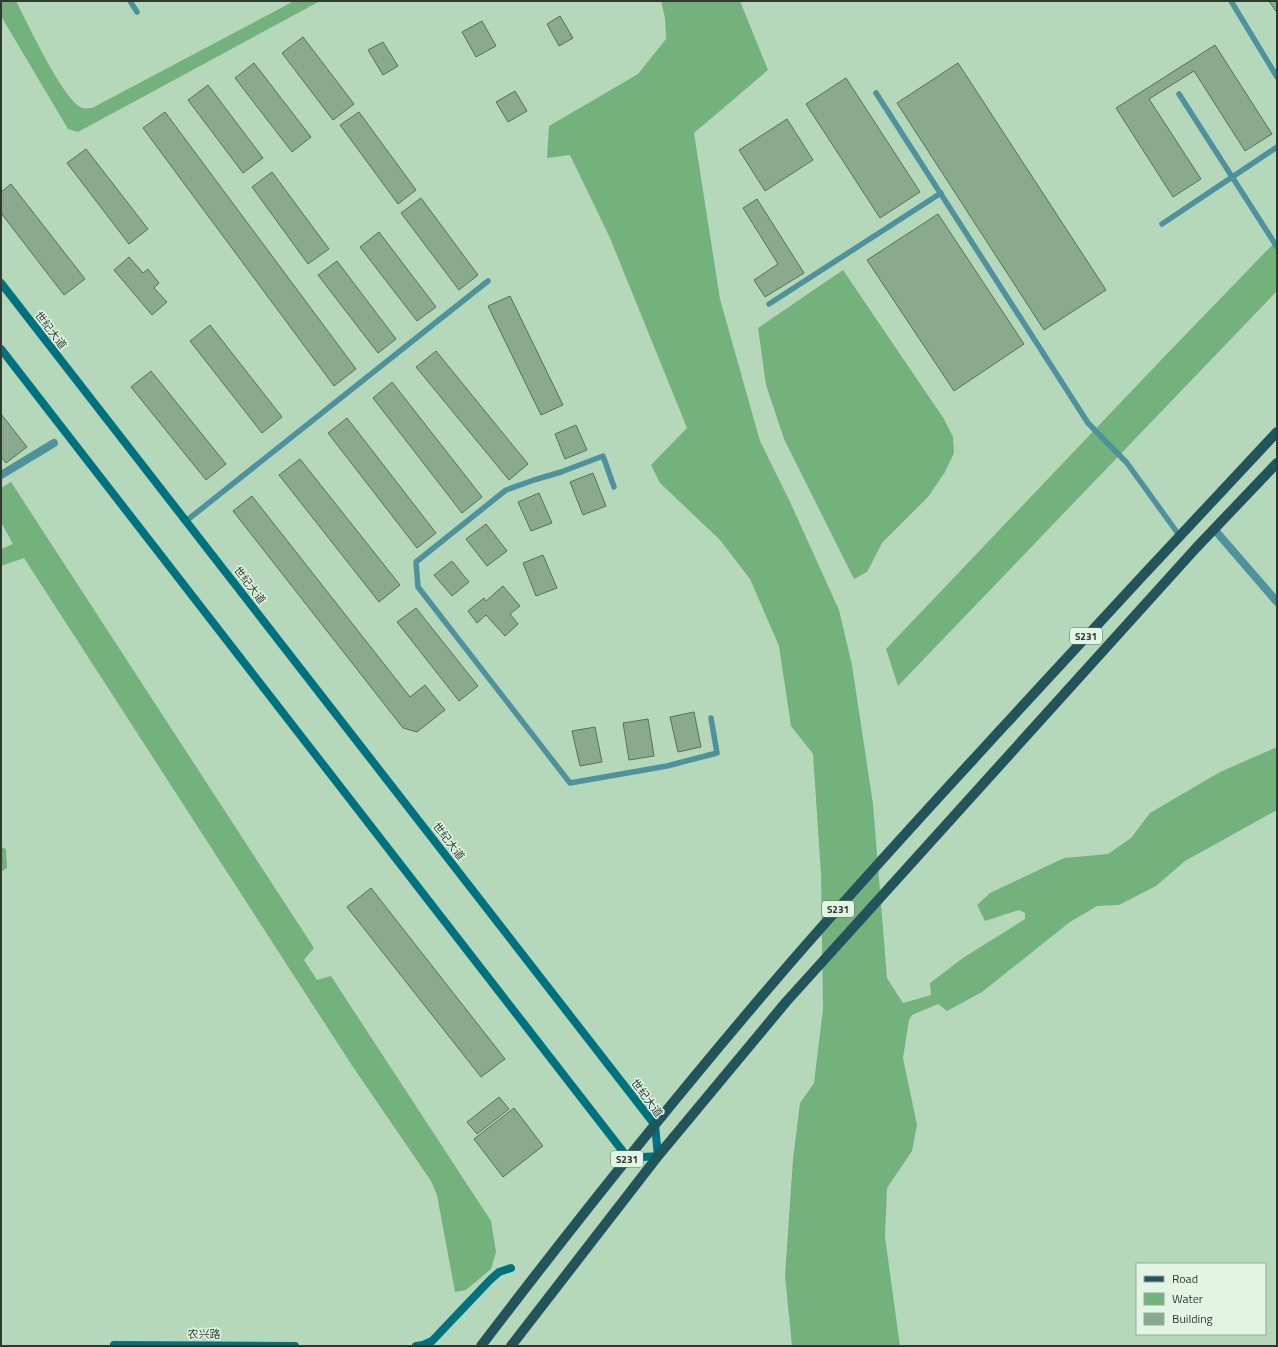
<svg xmlns="http://www.w3.org/2000/svg" width="1278" height="1347" viewBox="0 0 1278 1347" font-family="'Titillium Web','Noto Sans SC',sans-serif">
<style>
.water{fill:#74b27d}
.building{fill:#89aa8d;stroke:#547258}
.lines{fill:none;stroke-linecap:round;stroke-linejoin:round}
.lane{stroke:#4d929d;stroke-width:5.5}
.street{stroke:#4d929d;stroke-width:8}
.secondary{stroke:#00717e;stroke-width:8}
.primary{stroke:#22545b;stroke-width:10}
.labels{text-anchor:middle;stroke-width:3;stroke-linejoin:round;paint-order:stroke}
.shield{fill:#e2f4e4;stroke:#637265;stroke-width:1}
.shield-label{font-size:10px;font-weight:bold;fill:#2d3a2f}
.street-label{font-size:11px;fill:#2d3a2f;stroke:#e2f4e4}
</style>
<rect width="100%" height="100%" fill="#b6d8ba"/>
<g class="water">
<path d="M1 1H16C27 22 63 100 82 108 85 109 89 108 92 108L294 1H320L78 132 68 129 1 16Z"/>
<path d="M661 1H740L768 70 694 133 720 299 760 441 791 504 839 610 852 665 873 804 887 978 903 1003 931 995 930 983 963 958 1025 919V913L1019 910 985 921 977 905 990 893 1064 858 1108 854 1131 838 1150 813 1220 772 1277 747V810L1185 861 1156 886 1119 905 1097 906 1070 922 982 992 947 1011 938 1004 912 1015 909 1020 903 1058 917 1125 912 1151 887 1188 885 1237 900 1346H792L785 1276 793 1159 800 1103 814 1083 823 1009 821 874 813 754 791 726 779 646 750 579 720 540 660 483 651 465 687 428 610 238 570 155 547 158 549 126 638 74 666 39 665 18Z"/>
<path d="M1277 240V291L898 686 886 649 1163 358Z"/>
<path d="M843 270 944 419 953 437 954 453 945 472 928 497 882 543 867 572 854 579 784 439 766 385 758 328Z"/>
<path d="M11 482 314 948 304 960 317 980 331 976 491 1221 496 1252 491 1269 466 1290 455 1292 437 1195 431 1181 351 1064 24 558 1 566V549L13 544 1 522V488Z"/>
<path d="M1 847 6 849 7 868 1 872Z"/>
</g>
<g class="building">
<path d="M1269 1H1277V13Z"/>
<path d="M560 16 573 38 559 46 547 24Z"/>
<path d="M482 21 496 46 476 57 462 32Z"/>
<path d="M303 37 354 104 333 120 282 53Z"/>
<path d="M383 42 398 66 383 75 368 50Z"/>
<path d="M1215 45 1272 134 1245 151 1194 71 1149 99 1201 179 1173 197 1116 108Z"/>
<path d="M254 63 311 137 292 152 235 78Z"/>
<path d="M958 63 1106 290 1044 330 897 103Z"/>
<path d="M846 78 920 192 880 218 806 104Z"/>
<path d="M208 85 263 158 243 173 188 100Z"/>
<path d="M515 91 527 111 508 122 496 102Z"/>
<path d="M165 112 356 369 334 386 143 128Z"/>
<path d="M359 112 416 190 398 204 340 125Z"/>
<path d="M787 119 813 160 765 191 739 150Z"/>
<path d="M86 149 148 229 129 244 67 163Z"/>
<path d="M272 172 329 249 308 264 252 187Z"/>
<path d="M11 184 85 279 64 295 1 213V192Z"/>
<path d="M421 198 478 275 459 290 401 213Z"/>
<path d="M757 199 804 273 765 297 754 280 778 264 743 208Z"/>
<path d="M938 214 1024 344 954 391 867 260Z"/>
<path d="M379 232 436 307 417 321 360 247Z"/>
<path d="M129 257 143 273 148 269 159 283 154 288 167 302 152 315 114 270Z"/>
<path d="M337 261 396 339 378 353 318 275Z"/>
<path d="M510 296 563 405 541 415 488 306Z"/>
<path d="M210 325 282 417 262 433 190 341Z"/>
<path d="M436 351 528 464 509 480 416 367Z"/>
<path d="M151 371 226 464 206 480 131 387Z"/>
<path d="M392 382 482 497 462 513 373 398Z"/>
<path d="M1 414 27 447 6 463 1 457Z"/>
<path d="M347 418 436 533 417 548 328 433Z"/>
<path d="M576 425 587 450 565 459 555 434Z"/>
<path d="M300 459 400 585 379 602 279 475Z"/>
<path d="M593 473 606 506 583 515 570 482Z"/>
<path d="M539 493 552 523 531 531 518 502Z"/>
<path d="M252 496 410 697 425 685 445 710 417 732 403 728 233 511Z"/>
<path d="M486 524 507 551 487 566 466 539Z"/>
<path d="M543 555 557 588 536 596 523 563Z"/>
<path d="M452 561 469 582 452 596 434 575Z"/>
<path d="M503 586 520 606 510 614 518 624 505 636 486 615 477 623 468 611 484 598 486 601Z"/>
<path d="M416 608 478 686 459 701 397 622Z"/>
<path d="M694 712 701 747 678 752 670 717Z"/>
<path d="M648 719 654 756 629 760 623 723Z"/>
<path d="M595 727 602 762 580 766 572 731Z"/>
<path d="M371 888 505 1059 481 1077 347 907Z"/>
<path d="M499 1097 509 1109 477 1134 467 1122Z"/>
<path d="M514 1108 543 1146 503 1177 474 1139Z"/>
</g>
<g class="lines">
<g class="lane">
<path d="M130 1 137 12"/>
<path d="M1231 1 1277 77"/>
<path d="M876 93 1088 423 1127 463 1179 535"/>
<path d="M1179 94 1277 247"/>
<path d="M1162 224 1277 147"/>
<path d="M769 304 941 193"/>
<path d="M614 487 603 456 561 472 534 480 506 490 416 562 418 587 570 783 667 766 717 753 711 718"/>
<path d="M186 521 488 281"/>
</g>
<g class="street">
<path d="M1 475 54 443"/>
<path d="M1214 529 1277 602"/>
</g>
<g class="secondary">
<path d="M1 283 655 1125 658 1156 628 1158 1 349"/>
<path d="M114 1346V1345L295 1346"/>
<path d="M416 1346 423 1345 432 1341 490 1280 499 1272 511 1268"/>
</g>
<g class="primary">
<path d="M481 1346C577 1220 676 1096 779 976 852 891 928 809 1003 727 1094 628 1185 530 1277 432"/>
<path d="M511 1346 658 1156 786 1002 1196 548 1277 463"/>
</g>
</g>
<g class="labels">
<g class="shield">
<rect x="1070" y="628" width="32" height="16" rx="3"/>
<rect x="822" y="901" width="32" height="16" rx="3"/>
<rect x="611" y="1151" width="32" height="16" rx="3"/>
</g>
<g class="shield-label">
<text x="1086" y="640">S231</text>
<text x="838" y="913">S231</text>
<text x="627" y="1163">S231</text>
</g>
<g class="street-label">
<text transform="translate(51 330) rotate(52)" y="4">世纪大道</text>
<text transform="translate(250 585) rotate(52)" y="4">世纪大道</text>
<text transform="translate(449 841) rotate(52)" y="4">世纪大道</text>
<text transform="translate(647 1098) rotate(53)" y="4">世纪大道</text>
<text x="204" y="1338">农兴路</text>
</g>
</g>
<rect width="1278" height="1347" fill="none" stroke="#2d3a2f" stroke-width="4"/>
<rect x="1136" y="1263" width="130" height="72" fill="#e2f4e4" stroke="#9aaa9c"/>
<rect x="1144" y="1276" width="20" height="6" fill="#22545b" stroke="#9aaa9c"/>
<text x="1172" y="1283" font-size="12" fill="#2d3a2f">Road</text>
<rect x="1144" y="1293" width="20" height="12" fill="#74b27d" stroke="#9aaa9c"/>
<text x="1172" y="1303" font-size="12" fill="#2d3a2f">Water</text>
<rect x="1144" y="1313" width="20" height="12" fill="#89aa8d" stroke="#9aaa9c"/>
<text x="1172" y="1323" font-size="12" fill="#2d3a2f">Building</text>
</svg>
